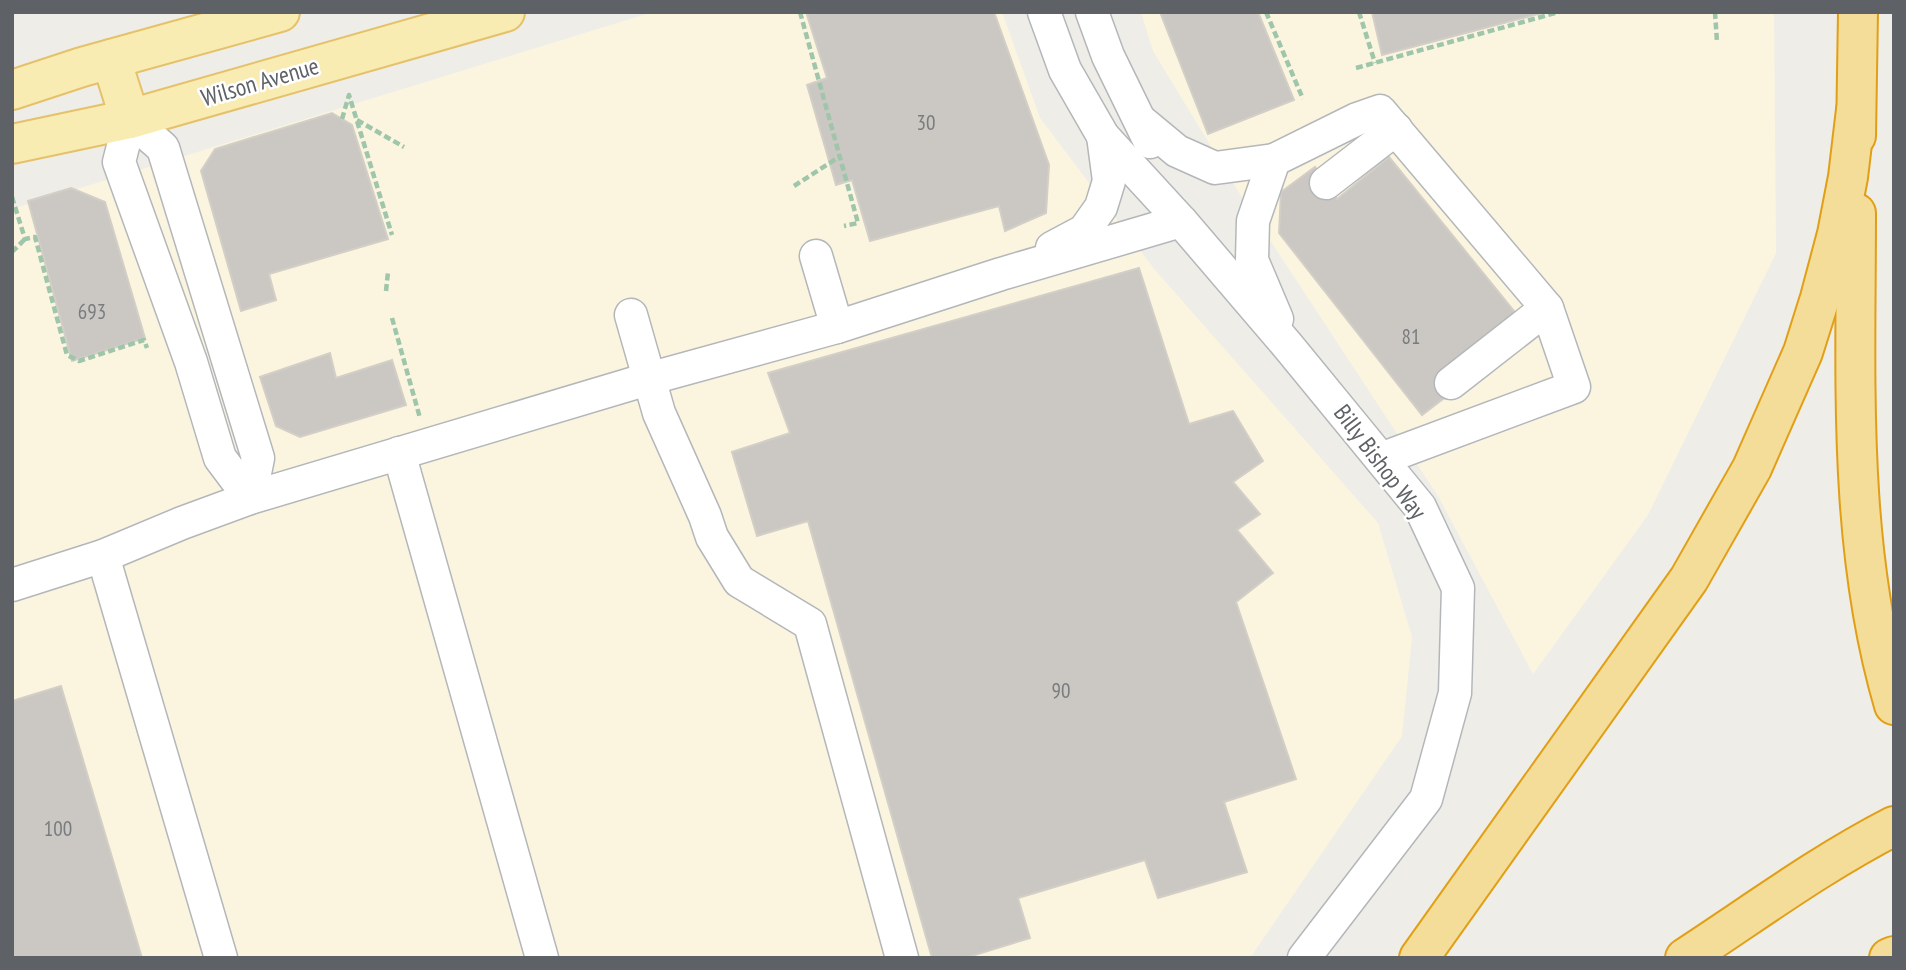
<svg xmlns="http://www.w3.org/2000/svg" width="1906" height="970" viewBox="0 0 1906 970" font-family="'PT Sans Narrow',sans-serif">
<style>
.commercial{fill:#fbf5e0}
.building{fill:#cbc8c4;stroke:#d3cfc6;stroke-width:2}
.lines{fill:none;stroke-linecap:round;stroke-linejoin:round}
.minor-casing{stroke:#b4b7ba;stroke-width:35}
.major-casing{stroke:#e5c16a;stroke-width:42}
.highway-casing{stroke:#e19f15;stroke-width:42}
.path{stroke:#9fc5aa;stroke-width:4.5;stroke-dasharray:7 3.5;stroke-linecap:butt}
.minor{stroke:#fff;stroke-width:32}
.major{stroke:#f8ecb3;stroke-width:38}
.highway{stroke:#f4dc99;stroke-width:38}
.labels{text-anchor:middle;stroke-width:5;stroke-linejoin:round;paint-order:stroke}
.number-label{font-size:21px;fill:#797c7e}
.street-label{font-size:24px;fill:#5e6266;stroke:#fff}
</style>
<rect width="100%" height="100%" fill="#efede7"/>
<g class="commercial">
<path d="M653 12H1002L1040 118 1155 270 1378 523 1412 637 1402 736 1250 958H12V209Z"/>
<path d="M1141 12H1774L1776 253 1648 515 1533 674 1438 496 1243 199 1153 51Z"/>
</g>
<g class="building">
<path d="M806 12H994L1049 165 1046 213 1005 231 999 206 870 241 852 180 836 185 807 85 827 78Z"/>
<path d="M1160 12H1258L1294 100 1208 134Z"/>
<path d="M1372 12H1542V13L1382 55Z"/>
<path d="M332 113 352 125 388 239 269 274 276 300 241 311 201 171 215 149Z"/>
<path d="M1389 157 1518 316 1456 389 1422 415 1279 233 1281 192 1315 167 1337 199Z"/>
<path d="M71 188 105 202 145 338 72 361 28 201Z"/>
<path d="M1139 268 1189 424 1233 411 1263 461 1233 482 1260 514 1237 530 1273 573 1236 602 1296 779 1224 802 1247 872 1158 898 1145 860 1018 898 1030 938 965 958H932L808 521 757 536 732 452 790 433 768 373Z"/>
<path d="M330 353 336 378 392 360 406 405 300 437 276 426 260 377Z"/>
<path d="M61 686 142 958H12V701Z"/>
</g>
<g class="lines">
<g class="minor-casing">
<g id="minor">
<path d="M1044 12 1065 70 1103 136 1181 221 1288 346 1420 507 1458 588 1455 693 1426 799 1304 958"/>
<path d="M1092 12 1108 56 1150 142"/>
<path d="M130 119 163 148 258 458 250 498 220 458 191 362 119 162Z"/>
<path d="M1142 122 1177 151 1215 168 1274 160 1357 119 1380 111 1547 308 1574 387 1381 459"/>
<path d="M1274 160 1253 221 1252 260 1277 319"/>
<path d="M1326 183 1396 129"/>
<path d="M1052 248 1084 231 1101 207 1109 181 1103 136"/>
<path d="M816 256 837 327"/>
<path d="M631 315 659 413 705 516 712 537 739 581 810 624 902 958"/>
<path d="M1451 383 1547 308"/>
<path d="M399 453 542 958"/>
<path d="M103 556 221 958"/>
<path d="M12 585 103 556 182 523 250 498 648 379 837 327 1001 274 1181 221"/>
</g>
</g>
<g class="major-casing">
<g id="major">
<path d="M111 59 130 119"/>
<path d="M12 90 82 67 280 12"/>
<path d="M12 144 130 119 505 12"/>
</g>
</g>
<g class="highway-casing">
<g id="highway">
<path d="M1856 136 1858 12"/>
<path d="M1856 213C1856 377 1847 546 1894 705"/>
<path d="M1419 958 1689 579 1752 468 1803 352 1820 298 1837 234 1848 177 1856 110"/>
<path d="M1685 958C1754 913 1820 864 1894 826"/>
<path d="M1889 958 1894 956"/>
</g>
</g>
<g class="path">
<path d="M800 12 858 223 844 226"/>
<path d="M1266 12 1303 99"/>
<path d="M1359 12 1375 63"/>
<path d="M1715 12 1717 42"/>
<path d="M1356 68 1559 12"/>
<path d="M342 119 349 95 392 235"/>
<path d="M357 120 404 147"/>
<path d="M794 186 839 157"/>
<path d="M12 197 25 239 35 237 67 355 79 361 144 340 147 348"/>
<path d="M12 252 25 239"/>
<path d="M386 291 388 272"/>
<path d="M392 318 420 418"/>
</g>
<use href="#minor" class="minor"/>
<use href="#major" class="major"/>
<use href="#highway" class="highway"/>
</g>
<g class="labels">
<g class="number-label">
<text x="926" y="130">30</text>
<text x="92" y="319">693</text>
<text x="1411" y="344">81</text>
<text x="1061" y="698">90</text>
<text x="58" y="836">100</text>
</g>
<g class="street-label">
<text transform="translate(260 82) rotate(-16)" y="8">Wilson Avenue</text>
<text transform="translate(1380 462) rotate(53)" y="8">Billy Bishop Way</text>
</g>
</g>
<rect width="1906" height="970" fill="none" stroke="#5e6266" stroke-width="28"/>
</svg>
